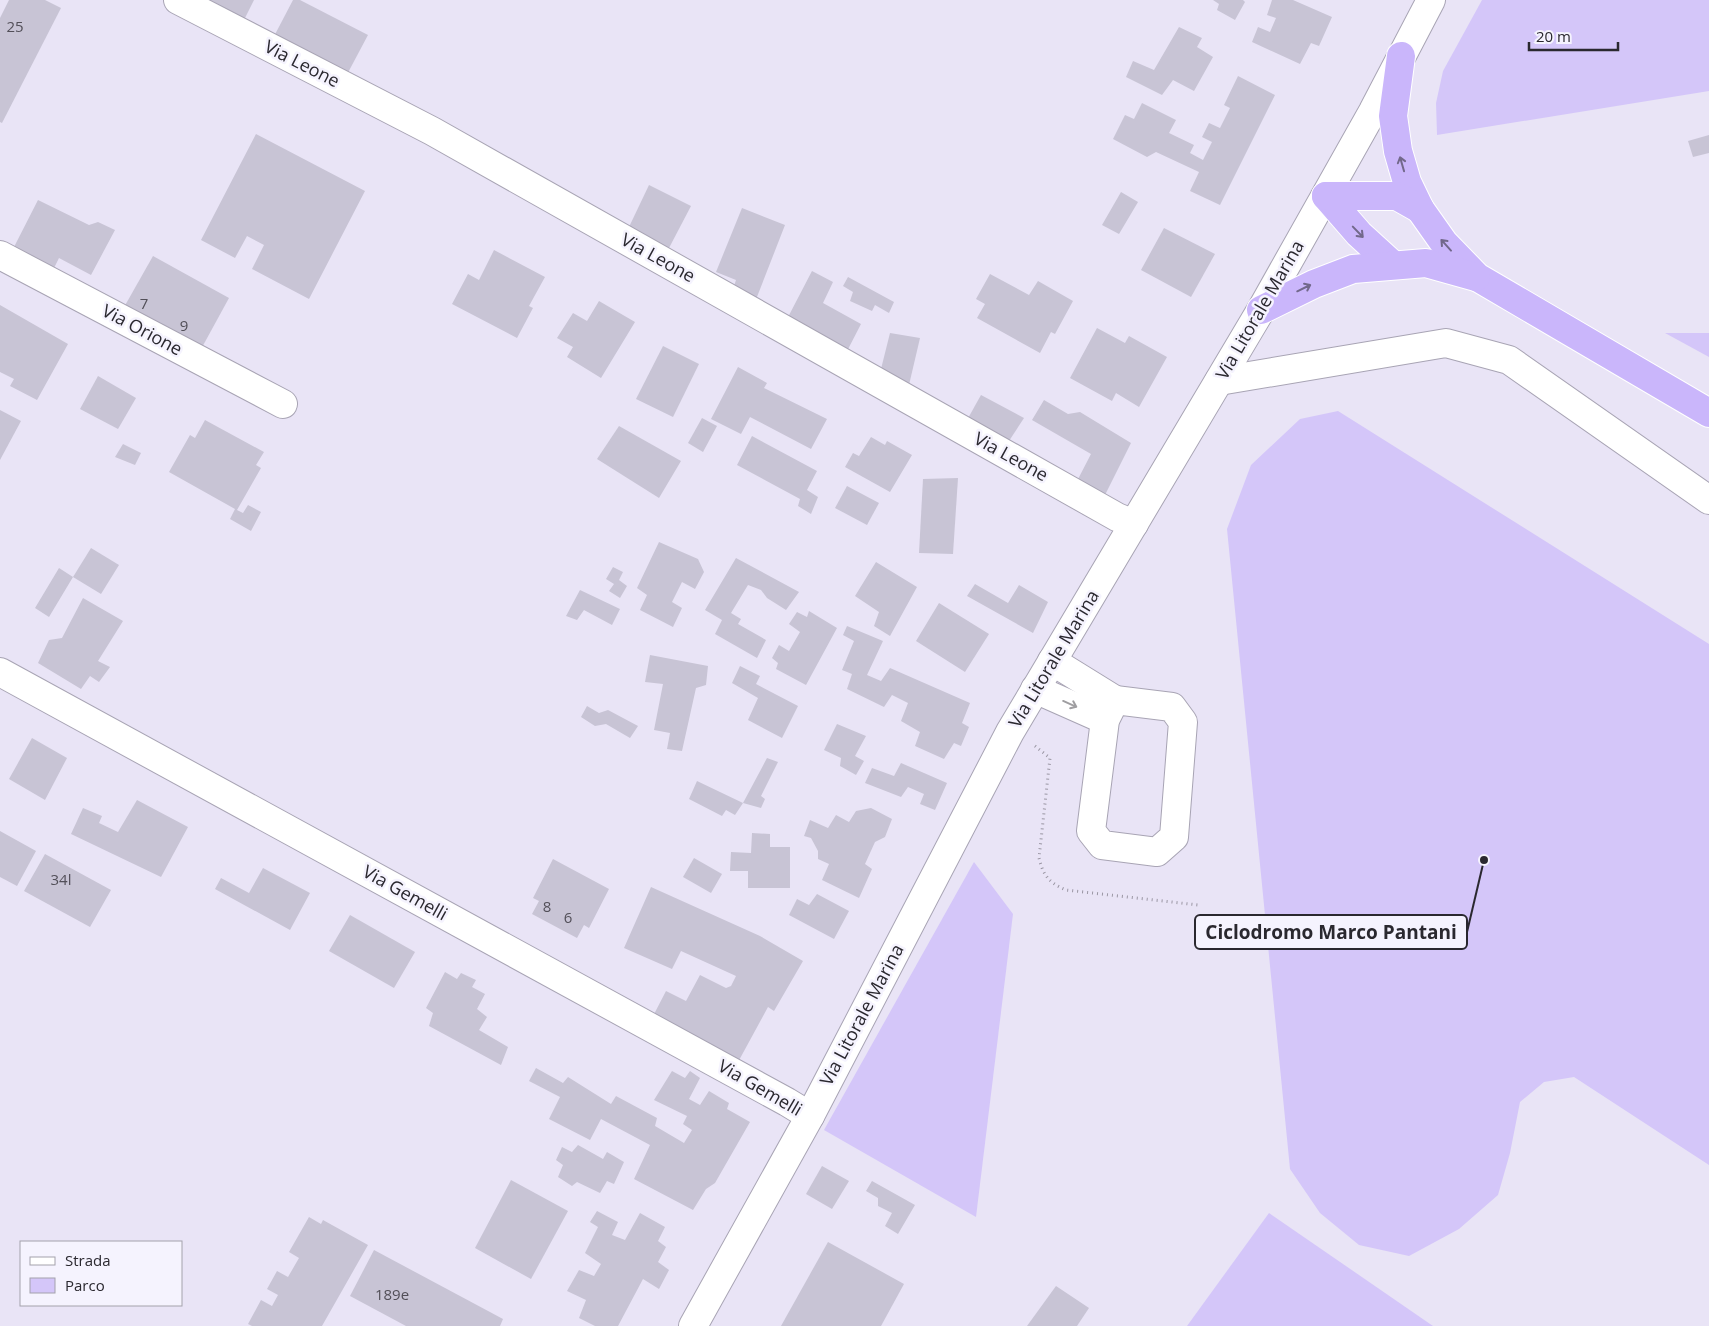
<svg xmlns="http://www.w3.org/2000/svg" width="1709" height="1326" viewBox="0 0 1709 1326" font-family="'Open Sans',sans-serif">
<style>
.green{fill:#d4c6f9}
.building{fill:#c8c4d5}
.lines{fill:none;stroke-linecap:round;stroke-linejoin:round}
.minor-casing{stroke:#a8a4b4;stroke-width:30}
.highway-casing{stroke:#fff;stroke-width:30}
.path{stroke:#9a96a3;stroke-width:3;stroke-dasharray:1 4;stroke-linecap:butt}
.minor{stroke:#fff;stroke-width:28}
.highway{stroke:#cab6fb;stroke-width:28}
.oneway{stroke:#72688b}
.oneway2{stroke:#9f9ea1}
.labels{text-anchor:middle;stroke-width:5;stroke-linejoin:round;paint-order:stroke}
.number-label{font-size:15px;fill:#524f58}
.street-label{font-size:18px;fill:#2a282f;stroke:#f5f3fe}
.leader{fill:none;stroke:#2a282f;stroke-width:2}
.callout-dot{fill:#2a282f;stroke:#f5f3fe;stroke-width:2}
.callout{fill:#f5f3fe;stroke:#2a282f;stroke-width:2}
.callout-label{font-size:19px;text-anchor:middle;font-weight:bold;fill:#2a282f}
</style>
<rect width="100%" height="100%" fill="#e9e4f6"/>
<g class="green">
<path d="M1482 0H1709V91L1437 135 1436 103 1443 71Z"/>
<path d="M1665 333H1709V357Z"/>
<path d="M1338 411 1709 644V1165L1574 1077 1544 1082 1520 1102 1510 1153 1498 1195 1459 1229 1409 1256 1359 1245 1320 1213 1290 1169 1227 529 1251 465 1300 419Z"/>
<path d="M974 862 1013 914 976 1217 824 1130Z"/>
<path d="M1269 1213 1433 1326H1187Z"/>
</g>
<g class="building">
<path d="M9 0H45L61 8 2 123 0 122V18Z"/>
<path d="M192 0H254L241 26Z"/>
<path d="M293 0H300L368 35 343 82 270 44Z"/>
<path d="M1213 0H1243L1245 2 1235 20 1217 10 1219 4Z"/>
<path d="M1272 0H1293L1332 17 1319 46 1311 43 1300 64 1252 42 1258 27 1270 32 1276 18 1267 15Z"/>
<path d="M1179 27 1202 38 1197 47 1213 57 1194 91 1173 80 1162 95 1126 77 1133 61 1154 70Z"/>
<path d="M1238 76 1275 95 1220 205 1190 191 1199 172 1156 152 1147 157 1113 139 1125 115 1134 119 1142 103 1176 120 1169 133 1194 145 1190 153 1203 160 1212 142 1202 137 1209 123 1220 128 1230 108 1224 105Z"/>
<path d="M256 134 365 191 309 299 252 269 264 245 247 236 235 258 201 240Z"/>
<path d="M1709 135V153L1693 157 1688 141Z"/>
<path d="M649 185 691 206 669 248 629 227Z"/>
<path d="M1121 192 1138 202 1119 234 1102 225Z"/>
<path d="M38 200 89 225 98 222 115 230 91 275 59 258 54 268 14 247Z"/>
<path d="M742 208 785 225 755 302 732 292 736 280 716 272Z"/>
<path d="M1164 228 1215 254 1191 297 1141 270Z"/>
<path d="M494 250 545 277 529 306 533 308 517 338 452 304 468 274 479 280Z"/>
<path d="M153 256 229 298 200 351 123 309Z"/>
<path d="M812 271 833 282 823 303 861 324 844 357 786 321Z"/>
<path d="M990 274 1029 295 1038 281 1073 301 1055 334 1051 332 1040 353 977 318 985 304 976 299Z"/>
<path d="M848 277 894 302 889 313 875 305 872 311 850 301 853 292 843 286Z"/>
<path d="M599 301 635 322 601 378 567 357 573 347 557 338 573 313 587 321Z"/>
<path d="M0 305 68 344 37 400 10 386 14 379 0 372Z"/>
<path d="M1097 328 1125 343 1129 336 1167 357 1139 407 1116 393 1112 401 1070 378Z"/>
<path d="M890 333 920 338 909 385 879 377Z"/>
<path d="M663 346 699 364 673 417 636 399Z"/>
<path d="M738 367 767 383 764 388 827 419 811 449 750 417 741 434 711 419Z"/>
<path d="M98 376 136 398 118 429 80 409Z"/>
<path d="M981 395 1024 418 1007 444 967 420Z"/>
<path d="M1044 400 1068 414 1080 412 1131 443 1103 499 1076 483 1091 454 1032 420Z"/>
<path d="M0 410 21 421 0 460Z"/>
<path d="M702 418 717 426 703 452 688 443Z"/>
<path d="M205 420 264 452 256 465 261 468 237 510 243 513 248 505 261 512 251 531 230 519 235 509 169 472 190 435 195 438Z"/>
<path d="M619 426 681 461 659 498 597 459Z"/>
<path d="M752 436 817 471 807 490 818 497 811 514 798 506 800 499 737 465Z"/>
<path d="M871 437 885 445 887 441 912 455 890 492 845 467 853 453 859 456Z"/>
<path d="M123 444 141 453 135 465 115 457Z"/>
<path d="M958 478 953 554 919 553 923 479Z"/>
<path d="M847 486 879 503 867 525 835 508Z"/>
<path d="M659 542 698 559 704 572 695 589 682 582 672 602 682 608 673 627 640 610 647 595 637 588Z"/>
<path d="M91 548 119 565 101 594 73 577Z"/>
<path d="M736 558 799 592 786 610 767 598 761 590 748 585 731 613 741 619 738 624 766 640 757 658 715 634 722 620 705 610Z"/>
<path d="M876 562 917 587 890 636 874 626 879 612 855 596Z"/>
<path d="M613 567 623 572 619 580 627 586 620 598 609 591 614 584 606 579Z"/>
<path d="M59 568 73 577 49 617 35 608Z"/>
<path d="M975 584 1008 603 1019 585 1048 602 1033 633 967 596Z"/>
<path d="M580 590 620 609 612 625 584 610 577 620 566 616Z"/>
<path d="M83 598 123 621 98 661 110 667 99 682 90 676 81 689 38 663 49 640 62 638Z"/>
<path d="M939 603 989 634 965 672 916 641Z"/>
<path d="M809 611 837 628 806 685 776 669 778 663 772 658 779 645 789 651 800 632 789 624 797 612 807 617Z"/>
<path d="M847 626 883 641 867 675 881 681 890 668 970 703 962 723 969 727 961 746 954 743 944 759 915 746 920 732 901 721 908 703 892 695 884 707 847 689 852 674 842 670 854 641 843 635Z"/>
<path d="M650 655 708 666 706 685 696 688 682 751 667 749 670 733 654 730 663 684 645 682Z"/>
<path d="M740 666 760 676 756 684 798 706 782 738 748 720 758 698 732 683Z"/>
<path d="M587 706 599 713 608 710 638 726 630 738 606 724 595 726 581 717Z"/>
<path d="M837 724 866 736 855 756 864 761 856 775 840 766 841 758 824 750Z"/>
<path d="M32 738 67 758 45 800 9 779Z"/>
<path d="M767 758 778 762 761 796 765 799 761 808 743 803 735 815 726 810 722 816 689 799 697 781 743 803Z"/>
<path d="M901 763 947 783 935 810 920 804 924 794 908 787 901 797 865 783 872 768 894 776Z"/>
<path d="M137 800 188 827 161 877 71 834 83 808 102 816 99 823 118 832Z"/>
<path d="M871 808 892 819 885 837 875 842 865 864 872 869 859 898 822 880 829 864 818 859V851L811 838 804 836 810 820 828 828 836 815 849 822 856 811Z"/>
<path d="M0 831 36 851 17 886 0 877Z"/>
<path d="M752 833 770 834V847H790V888H748V871H730L731 852 751 853Z"/>
<path d="M45 854 111 890 90 927 24 891Z"/>
<path d="M694 858 722 874 711 893 683 877Z"/>
<path d="M553 859 609 889 589 928 584 925 577 938 532 914 539 901 533 898Z"/>
<path d="M263 868 310 893 290 930 215 889 221 878 249 893Z"/>
<path d="M651 887 760 936 803 961 774 1011 768 1007 737 1064 651 1020 666 991 686 1001 700 975 726 988 731 986 736 976 681 951 672 969 624 948Z"/>
<path d="M817 894 849 911 834 939 789 915 797 899 809 905Z"/>
<path d="M350 915 415 952 394 988 329 951Z"/>
<path d="M445 972 457 979 461 973 476 980 472 987 485 994 477 1009 487 1017 479 1030 508 1047 501 1065 429 1026 433 1013 426 1008Z"/>
<path d="M536 1068 563 1083 568 1077 611 1104 616 1096 657 1118 655 1126 684 1143 692 1130 683 1124 687 1116 654 1100 672 1071 685 1078 690 1071 700 1078 689 1099 700 1105 709 1091 729 1103 727 1109 750 1122 715 1183 706 1189 693 1210 634 1179 650 1145 601 1119 590 1140 549 1119 560 1097 529 1081Z"/>
<path d="M578 1145 603 1159 607 1152 624 1162 614 1184 607 1181 600 1193 577 1182 572 1186 558 1177 563 1165 556 1160 562 1147 572 1152Z"/>
<path d="M822 1166 849 1181 832 1209 806 1194Z"/>
<path d="M511 1180 568 1211 531 1279 475 1248Z"/>
<path d="M872 1181 915 1205 898 1234 885 1226 892 1213 878 1206V1198L866 1191Z"/>
<path d="M597 1211 618 1222 612 1235 625 1240 640 1213 665 1227 658 1241 666 1247 658 1262 669 1270 659 1289 643 1279 618 1326H595L579 1318 586 1300 567 1291 579 1270 594 1276 601 1264 585 1253 598 1227 590 1222Z"/>
<path d="M309 1217 321 1224 323 1220 368 1245 322 1326H252L248 1324 261 1300 272 1306 278 1295 267 1289 277 1271 288 1277 299 1258 289 1252Z"/>
<path d="M828 1242 904 1284 881 1326H781Z"/>
<path d="M374 1250 503 1319 500 1326H406L350 1296Z"/>
<path d="M1056 1286 1089 1308 1077 1326H1027Z"/>
</g>
<g class="lines">
<g class="minor-casing">
<g id="minor">
<path d="M178 0 432 131 1117 517 1134 524"/>
<path d="M0 255 283 404"/>
<path d="M1219 381 1446 343 1509 360 1709 500"/>
<path d="M1052 661 1115 700"/>
<path d="M0 672 787 1102 810 1116"/>
<path d="M1035 689 1105 720"/>
<path d="M1115 700 1172 707 1183 722 1174 837 1157 852 1102 845 1091 831 1105 720Z"/>
<path d="M693 1326 810 1116 1010 732 1261 310 1373 111 1431 0"/>
</g>
</g>
<g class="highway-casing">
<g id="highway">
<path d="M1401 56 1393 116 1398 151 1407 182 1420 209 1444 243 1477 277 1709 413"/>
<path d="M1326 196 1359 234 1393 265"/>
<path d="M1326 196H1397L1420 209"/>
<path d="M1261 310 1314 284 1353 269 1426 263 1476 277"/>
</g>
</g>
<path class="path" d="M1035 746 1050 758 1039 858C1043 875 1049 883 1066 890L1198 905"/>
<use href="#minor" class="minor"/>
<use href="#highway" class="highway"/>
</g>
<defs><path id="oneway-shaft" d="M-6 0H5M1.5-3L5.5 0L1.5 3" fill="none" stroke-width="1.6" stroke-linecap="round" stroke-linejoin="round" transform="scale(1.25)"/></defs>
<g class="oneway">
<use href="#oneway-shaft" transform="translate(1402 164) rotate(-106)"/>
<use href="#oneway-shaft" transform="translate(1358 232) rotate(46)"/>
<use href="#oneway-shaft" transform="translate(1446 245) rotate(-132)"/>
<use href="#oneway-shaft" transform="translate(1304 288) rotate(-26)"/>
</g>
<use class="oneway2" href="#oneway-shaft" transform="translate(1070 704) rotate(24)"/>
<g class="labels">
<g class="number-label">
<text x="15" y="32">25</text>
<text x="144" y="309">7</text>
<text x="184" y="331">9</text>
<text x="61" y="885">34l</text>
<text x="547" y="912">8</text>
<text x="568" y="923">6</text>
<text x="392" y="1300">189e</text>
</g>
<g class="street-label">
<text transform="translate(302 64) rotate(27)" y="6">Via Leone</text>
<text transform="translate(658 258) rotate(29)" y="6">Via Leone</text>
<text transform="translate(1260 310) rotate(-60)" y="6">Via Litorale Marina</text>
<text transform="translate(142 330) rotate(28)" y="6">Via Orione</text>
<text transform="translate(1011 457) rotate(29)" y="6">Via Leone</text>
<text transform="translate(1054 659) rotate(-59)" y="6">Via Litorale Marina</text>
<text transform="translate(405 893) rotate(29)" y="6">Via Gemelli</text>
<text transform="translate(862 1015) rotate(-62)" y="6">Via Litorale Marina</text>
<text transform="translate(760 1088) rotate(30)" y="6">Via Gemelli</text>
</g>
</g>
<path class="leader" d="M1484 860L1467 932"/>
<circle class="callout-dot" cx="1484" cy="860" r="5"/>
<rect class="callout" x="1195" y="915" width="272" height="34" rx="5"/>
<g class="callout-label">
<text x="1331" y="939">Ciclodromo Marco Pantani</text>
</g>
<rect x="20" y="1241" width="162" height="65" fill="#f5f3fe" stroke="#a4a2ab"/>
<rect x="30" y="1257" width="25" height="8" fill="#ffffff" stroke="#a4a2ab"/>
<text x="65" y="1266" font-size="15" fill="#2a282f">Strada</text>
<rect x="30" y="1278" width="25" height="15" fill="#d4c6f9" stroke="#a4a2ab"/>
<text x="65" y="1291" font-size="15" fill="#2a282f">Parco</text>
<path d="M1529 42v8h89v-8" fill="none" stroke="#2a282f" stroke-width="2.5"/>
<text x="1536" y="42" font-size="15" fill="#2a282f" stroke="#f5f3fe" stroke-width="4" paint-order="stroke">20 m</text>
</svg>
